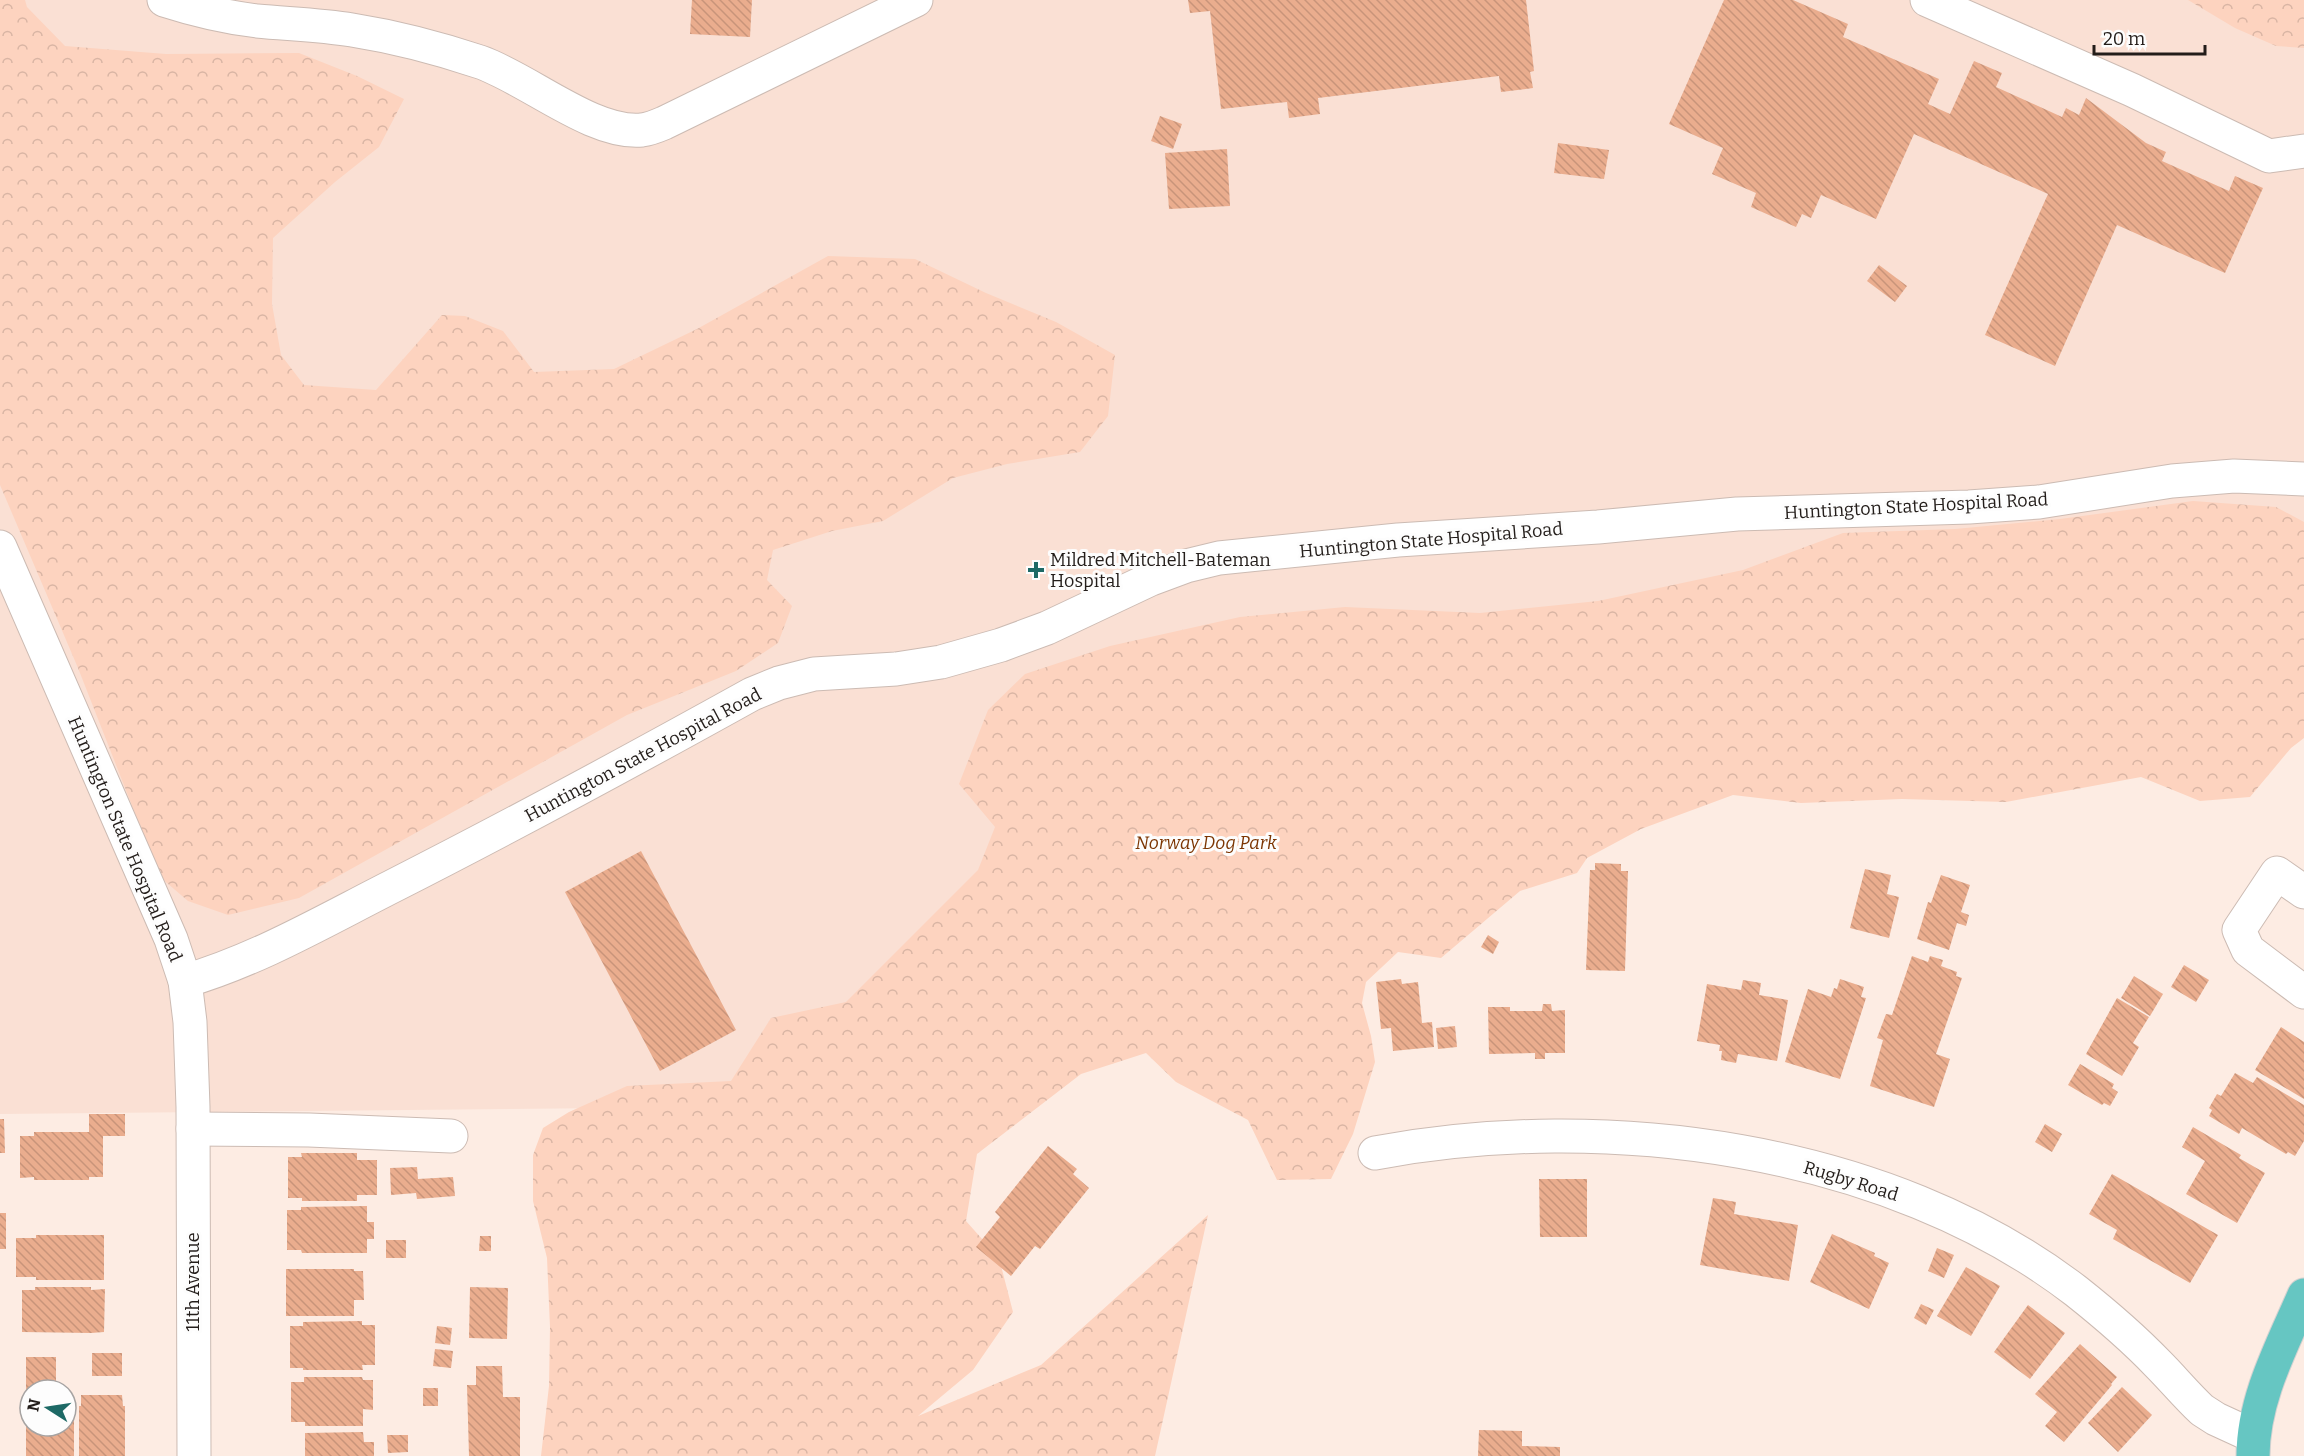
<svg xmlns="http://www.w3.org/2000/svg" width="2304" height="1456" viewBox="0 0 2304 1456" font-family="Bitter,serif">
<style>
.built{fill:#fae0d4}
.forest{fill:url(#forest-crowns)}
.building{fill:url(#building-back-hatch)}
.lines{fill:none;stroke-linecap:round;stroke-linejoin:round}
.minor-casing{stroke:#ccbbb3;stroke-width:35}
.major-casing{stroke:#d3d2d1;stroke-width:35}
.minor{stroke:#fff;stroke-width:33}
.major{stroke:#66c6c2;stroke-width:33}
.poi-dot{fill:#1d6965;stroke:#fdfdfd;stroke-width:2}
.labels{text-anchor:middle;stroke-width:6;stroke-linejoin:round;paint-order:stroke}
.street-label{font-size:18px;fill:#231d1a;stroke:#fdfdfd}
.poi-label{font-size:18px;fill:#231d1a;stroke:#fdfdfd;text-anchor:start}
.park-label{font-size:18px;font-style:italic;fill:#7c3502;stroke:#fdfdfd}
</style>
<defs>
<pattern id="forest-crowns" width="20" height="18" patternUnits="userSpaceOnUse" patternTransform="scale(1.5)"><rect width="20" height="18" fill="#fdd3bf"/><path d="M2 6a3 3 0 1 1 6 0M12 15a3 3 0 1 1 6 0" fill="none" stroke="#d9b5a4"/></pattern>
<pattern id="building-back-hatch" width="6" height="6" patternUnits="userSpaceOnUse" patternTransform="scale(1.5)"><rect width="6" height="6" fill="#eaad8e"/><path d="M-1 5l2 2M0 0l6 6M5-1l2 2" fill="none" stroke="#c8947a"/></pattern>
</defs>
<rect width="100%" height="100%" fill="#fdece3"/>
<path class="built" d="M0 0H2304V590L1059 839 931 1105 0 1114Z"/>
<g class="forest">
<path d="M0 0H25L27 7 65 46 166 54 299 53 357 76 404 99 379 147 335 182 273 238 272 304 281 355 304 385 376 390 442 315 465 316 503 331 534 372 614 369 697 329 828 256 915 259 986 293 1056 322 1115 355 1108 416 1080 452 1007 464 953 478 883 521 832 531 773 550 767 580 792 606 778 643 736 671 627 715 299 898 228 915 188 901 160 877 78 668 0 485Z"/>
<path d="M2188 0H2304V48L2276 46 2235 28Z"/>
<path d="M2193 501 2276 507 2304 522V738L2291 748 2250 797 2200 801 2141 777 2006 802 1902 799 1801 803 1733 795 1641 829 1587 858 1577 873 1520 891 1441 958 1398 952 1366 982 1362 1003 1371 1036 1375 1062 1353 1134 1331 1179 1277 1180 1248 1120 1176 1082 1146 1053 1081 1074 977 1154 966 1221 999 1258 1013 1312 973 1370 918 1416 1041 1365 1208 1215 1155 1456H541L549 1386 550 1327 547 1258 533 1201V1155L543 1128 569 1112 627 1086 731 1081 771 1018 846 1002 978 870 995 827 959 784 988 710 1025 674 1110 646 1240 617 1345 607 1480 613 1598 601 1743 570 1843 533 1955 529 2060 519Z"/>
</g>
<g class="building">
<path d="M692 0H752L750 37 690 34Z"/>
<path d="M1188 0H1526L1534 71 1530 72 1533 88 1501 92 1499 76 1318 98 1320 114 1289 118 1287 102 1221 109 1210 11 1190 13Z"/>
<path d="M1724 0H1793L1848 24 1843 37 1939 79 1928 104 1950 114 1974 61 2002 73 1996 87 2062 117 2066 108 2079 115 2086 98 2146 143 2166 152 2162 161 2229 191 2235 176 2263 188 2225 273 2117 225 2055 366 1985 335 2048 194 1914 134 1876 219 1821 195 1811 218 1802 214 1796 227 1751 207 1756 193 1712 174 1723 148 1669 124Z"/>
<path d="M1160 116 1182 124 1173 149 1151 141Z"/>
<path d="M1558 143 1609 150 1604 179 1554 173Z"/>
<path d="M1227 149 1230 206 1169 209 1165 153Z"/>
<path d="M1879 265 1907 286 1895 302 1867 281Z"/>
<path d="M641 851 736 1030 660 1071 565 892Z"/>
<path d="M1595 863 1621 864V871H1628L1625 971 1586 970 1590 870H1595Z"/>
<path d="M1865 869 1891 875 1887 894 1899 897 1889 938 1850 928Z"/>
<path d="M1941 875 1970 885 1961 912 1969 915 1966 926 1957 923 1949 950 1917 939 1928 902 1931 903Z"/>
<path d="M1488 935 1499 942 1493 954 1481 947Z"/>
<path d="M1912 956 1928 962 1930 956 1943 960 1941 966 1957 972 1956 976 1962 978 1936 1054 1950 1059 1934 1107 1870 1086 1883 1040 1877 1038 1886 1014 1892 1015Z"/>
<path d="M2184 965 2209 980 2196 1002 2171 987Z"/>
<path d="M2134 976 2163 994 2150 1016 2121 998Z"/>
<path d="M1401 979 1402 984 1418 982 1422 1023 1432 1022 1434 1047 1393 1051 1391 1028 1381 1029 1376 982Z"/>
<path d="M1840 979 1864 987 1861 997 1866 998 1840 1079 1785 1062 1808 989 1831 997 1834 988 1837 989Z"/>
<path d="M1743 980 1761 983 1759 995 1788 1000 1777 1061 1738 1054 1736 1063 1721 1060 1722 1051H1719L1720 1045 1697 1041 1707 984 1741 990Z"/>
<path d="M2117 998 2149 1017 2133 1043 2139 1047 2122 1076 2086 1054Z"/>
<path d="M1543 1004H1551L1552 1011 1565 1010V1053H1545V1059H1535V1053L1489 1054 1488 1007H1510V1011H1542Z"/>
<path d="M1455 1026 1457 1047 1438 1049 1436 1028Z"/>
<path d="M2281 1027 2304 1042V1099L2255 1070Z"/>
<path d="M2080 1064 2114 1084 2112 1088 2118 1092 2110 1106 2104 1103 2102 1105 2068 1085Z"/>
<path d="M2235 1073 2253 1083 2257 1077 2304 1105V1141L2295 1156 2288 1152 2286 1154 2242 1128 2239 1134 2209 1116 2212 1110 2209 1108 2217 1094 2221 1096Z"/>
<path d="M89 1114H125V1136H103V1177H89V1180H34V1177L20 1178V1136H34V1132H89Z"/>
<path d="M0 1119H4L5 1153H0Z"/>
<path d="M2045 1124 2062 1134 2052 1152 2035 1142Z"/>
<path d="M2193 1127 2241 1155 2239 1158 2265 1173 2237 1223 2186 1194 2205 1161 2182 1147Z"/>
<path d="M1048 1146 1077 1169 1073 1174 1089 1188 1040 1249 1035 1246 1011 1276 976 1247 1000 1217 995 1212Z"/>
<path d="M301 1153H357V1160H377V1195H357V1201H302V1198H288V1157H302Z"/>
<path d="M417 1167 418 1179 453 1177 455 1196 417 1199 416 1193 391 1195 390 1168Z"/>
<path d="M2112 1174 2218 1235 2190 1283 2113 1239 2117 1230 2089 1214Z"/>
<path d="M1539 1179H1587V1237H1540Z"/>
<path d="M1713 1198 1736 1202 1734 1214 1798 1225 1789 1281 1700 1265Z"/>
<path d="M367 1206V1222H374V1239H367V1253H302L301 1250H287V1210H301V1207Z"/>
<rect x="0" y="1213" width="6" height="36"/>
<path d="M1832 1234 1875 1253 1874 1256 1889 1263 1869 1309 1810 1282Z"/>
<path d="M36 1235H104V1280H36V1277H16V1238H36Z"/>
<path d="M480 1236H491V1251H479Z"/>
<rect x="386" y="1240" width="20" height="18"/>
<path d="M1937 1248 1954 1255 1944 1278 1928 1271Z"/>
<path d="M1966 1267 2000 1286 1971 1336 1937 1316Z"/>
<path d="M286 1269H354V1271H363L364 1300H354V1316H286Z"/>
<path d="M35 1287H91V1290L105 1289 104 1332 91 1333 22 1332V1290H35Z"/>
<path d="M470 1287 508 1288 507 1339 469 1338Z"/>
<path d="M1921 1304 1934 1310 1926 1325 1914 1318Z"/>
<path d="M2028 1305 2065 1333 2030 1379 1994 1352Z"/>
<path d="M362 1321V1325H375V1365H362L363 1370H303V1368H290V1326H303V1322Z"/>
<path d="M437 1326 452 1328 450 1345 435 1343Z"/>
<path d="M2080 1344 2117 1377 2111 1384 2112 1385 2064 1442 2045 1426 2057 1412 2035 1394Z"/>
<path d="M435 1349 453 1351 451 1368 433 1366Z"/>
<rect x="92" y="1353" width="30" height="23"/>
<path d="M26 1357H56V1390H30V1426H66V1394H70L69 1405H74V1456H26Z"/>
<path d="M476 1366H502L503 1397H520V1456H469L467 1385H476Z"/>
<path d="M304 1377H362L363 1380H373V1410L363 1409V1426H305V1422H291V1382H304Z"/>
<path d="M2122 1387 2152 1415 2118 1452 2088 1423Z"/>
<rect x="423" y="1388" width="15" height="18"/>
<path d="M81 1395H122L123 1406H125V1456H79V1406H81Z"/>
<path d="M1479 1430 1522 1431V1446L1560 1447V1456H1478Z"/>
<path d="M363 1432 364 1442H374V1456H305V1433Z"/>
<path d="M387 1435H408V1452L388 1453Z"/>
</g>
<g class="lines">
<g class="minor-casing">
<g id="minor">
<path d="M164 0C195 10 225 17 257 21 289 24 321 25 352 30 396 37 438 48 480 62 527 78 593 135 642 130 649 129 657 126 664 123L916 0"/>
<path d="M1927 0 2132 90 2269 156 2304 151"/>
<path d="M0 547 171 939 185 981C257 960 324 921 391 887 513 825 633 760 752 694L779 683 814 674 896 669 941 662 1001 645 1047 628 1151 579 1186 566 1219 558 1398 540 1598 527 1737 514 1969 507 2039 502 2172 481 2234 476 2304 479"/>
<path d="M2304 892 2277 873 2239 930 2248 950 2304 992"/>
<path d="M185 981 190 1022 193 1107 194 1456"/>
<path d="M193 1129 309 1130 451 1136"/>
<path d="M1375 1153C1604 1110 1887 1146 2076 1291 2105 1314 2133 1338 2158 1364 2173 1379 2186 1395 2202 1410L2216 1419 2253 1436"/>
</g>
</g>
<g class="major-casing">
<path id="major" d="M2253 1456C2253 1399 2282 1346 2304 1295"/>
</g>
<use href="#minor" class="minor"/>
<use href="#major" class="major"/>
</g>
<path class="poi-dot" d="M1033 561h6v6h6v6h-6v6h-6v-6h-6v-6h6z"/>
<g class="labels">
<g class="street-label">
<text transform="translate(1916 506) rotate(-3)" y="6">Huntington State Hospital Road</text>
<text transform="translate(1431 540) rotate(-5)" y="6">Huntington State Hospital Road</text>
<text transform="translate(643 755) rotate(-28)" y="6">Huntington State Hospital Road</text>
<text transform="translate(125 839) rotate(67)" y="6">Huntington State Hospital Road</text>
<text transform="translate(1851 1181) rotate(17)" y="6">Rugby Road</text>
<text transform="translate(193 1282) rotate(-90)" y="6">11th Avenue</text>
</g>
<g class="poi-label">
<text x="1050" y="566">Mildred Mitchell-Bateman<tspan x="1050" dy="21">Hospital</tspan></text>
</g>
<g class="park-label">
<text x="1206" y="849">Norway Dog Park</text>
</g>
</g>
<g transform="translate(48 1408) rotate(282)"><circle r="28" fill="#fdfdfd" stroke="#a6a3a2" stroke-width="1.5"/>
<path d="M0-4.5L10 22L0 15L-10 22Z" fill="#1d6965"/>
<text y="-9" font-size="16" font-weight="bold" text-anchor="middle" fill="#231d1a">N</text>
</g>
<path d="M2094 45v9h111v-9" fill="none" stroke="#231d1a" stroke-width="3"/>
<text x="2103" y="45" font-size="18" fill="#231d1a" stroke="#fdfdfd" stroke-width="4.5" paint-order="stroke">20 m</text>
</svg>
